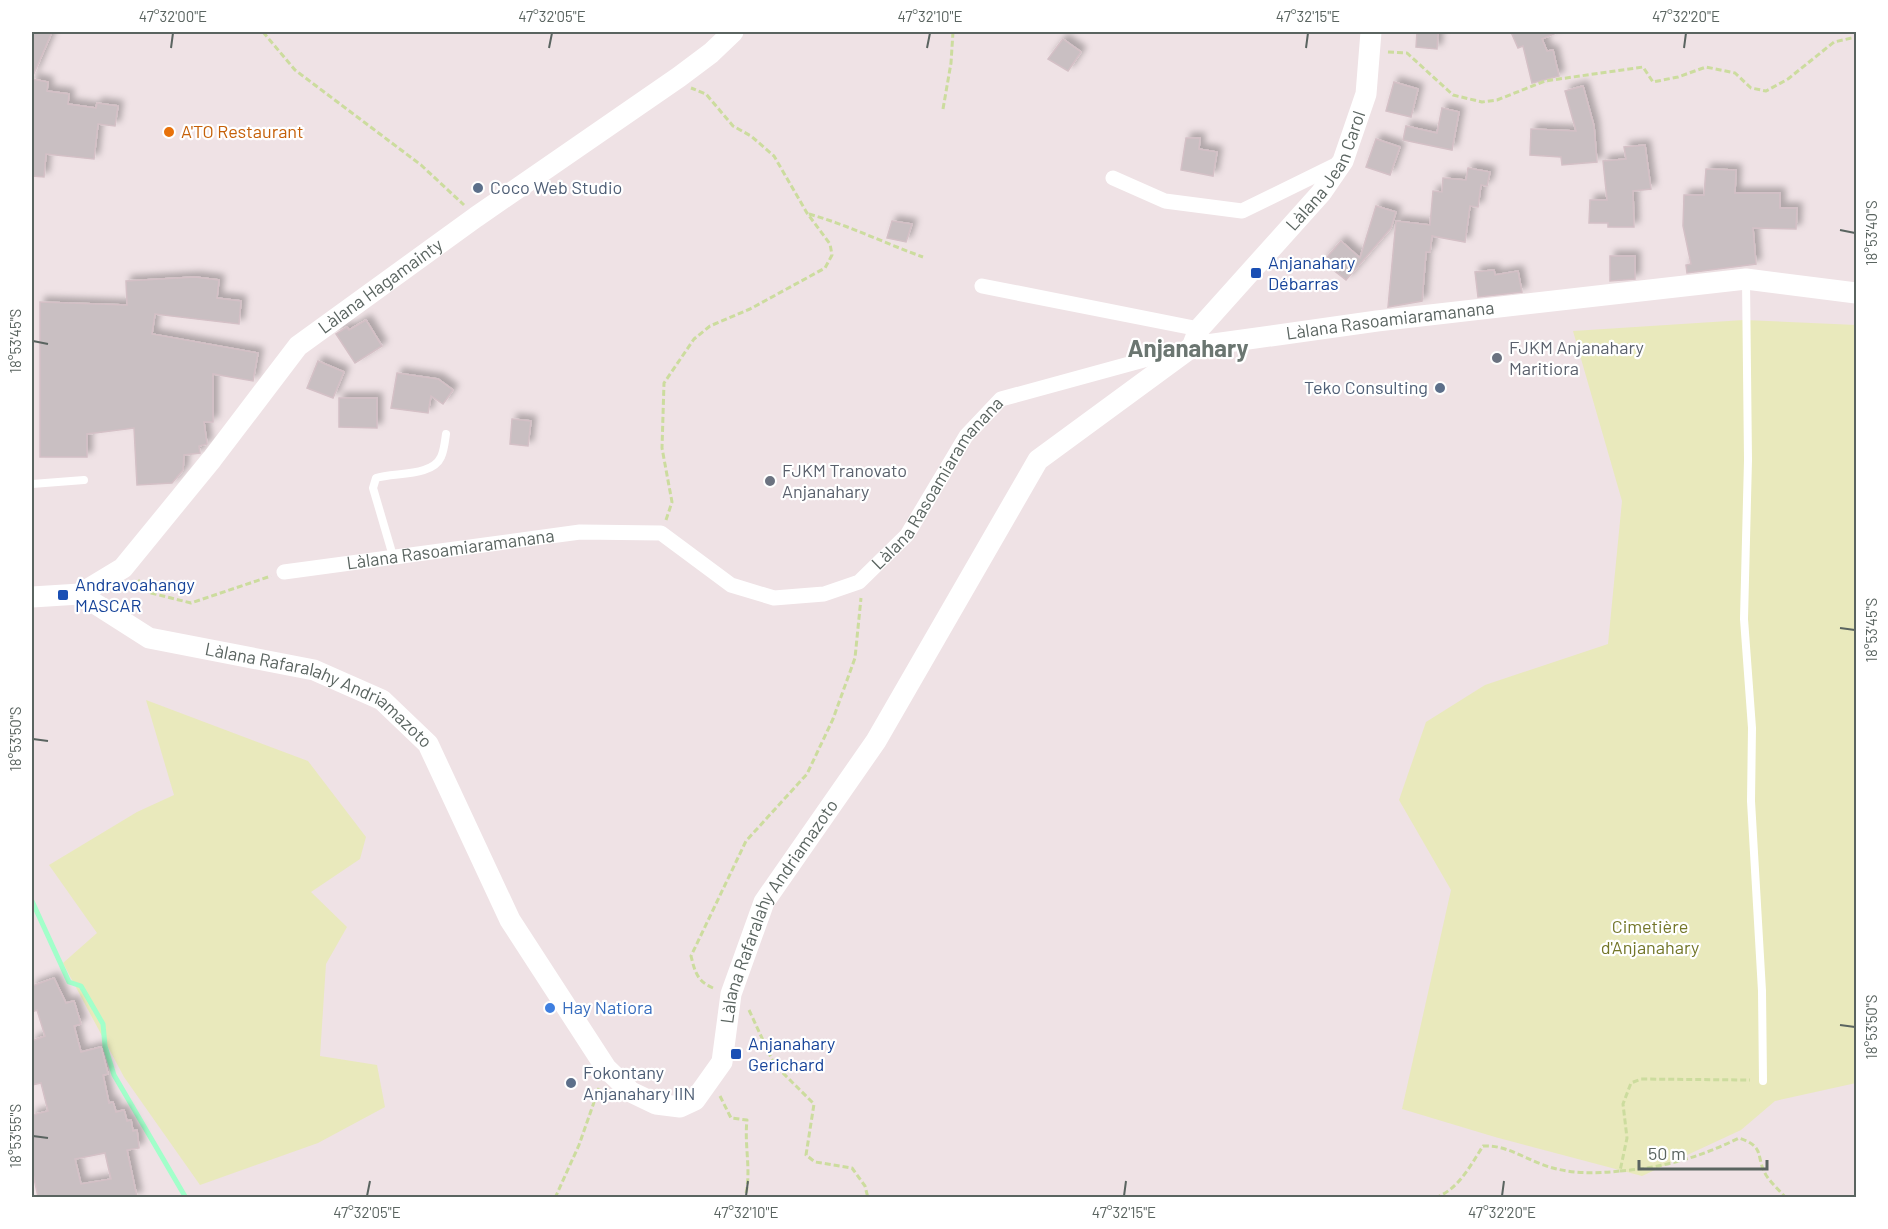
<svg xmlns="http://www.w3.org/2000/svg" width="1888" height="1229" viewBox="0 0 1888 1229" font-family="Barlow,sans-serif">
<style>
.green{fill:#e9e9bc}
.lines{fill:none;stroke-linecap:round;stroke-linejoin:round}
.stream{stroke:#a2ffca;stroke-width:5}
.building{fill:#c9bfc2;stroke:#d4c0c6;stroke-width:1.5;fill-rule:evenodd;filter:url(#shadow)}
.path{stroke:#ccdc9e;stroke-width:3;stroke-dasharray:6 3;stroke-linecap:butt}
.service{stroke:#fff;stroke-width:8}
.minor{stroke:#fff;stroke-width:15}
.secondary{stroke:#fff;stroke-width:21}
.ticks{fill:none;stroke:#5a6460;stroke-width:2}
.food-dot{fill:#e8710a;stroke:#fff;stroke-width:2}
.service-dot{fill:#5c6f8a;stroke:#fff;stroke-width:2}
.transit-dot{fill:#1a4fb4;stroke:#fff;stroke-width:2}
.worship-dot{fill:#6b7280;stroke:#fff;stroke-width:2}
.shop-dot{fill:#3f7fe0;stroke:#fff;stroke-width:2}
.labels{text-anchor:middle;stroke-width:4.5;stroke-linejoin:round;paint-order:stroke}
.food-label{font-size:18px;fill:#c56008;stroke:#fff;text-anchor:start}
.street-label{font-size:18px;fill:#5a6460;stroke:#fff}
.service-label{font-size:18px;fill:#4e5e75;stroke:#fff;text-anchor:start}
.transit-label{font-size:18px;fill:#164399;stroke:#fff;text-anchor:start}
.worship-label{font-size:18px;fill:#5b616d;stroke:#fff;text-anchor:start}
.park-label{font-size:18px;fill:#737629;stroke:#fff}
.shop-label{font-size:18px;fill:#366cbe;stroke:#fff;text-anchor:start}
.district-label{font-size:24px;font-weight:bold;fill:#6b7671;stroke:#fff}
.neatline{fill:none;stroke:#5a6460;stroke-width:2}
.ticks-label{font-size:15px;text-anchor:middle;fill:#5a6460}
</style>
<defs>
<filter id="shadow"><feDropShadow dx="5" dy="-5" stdDeviation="3" flood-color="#0004"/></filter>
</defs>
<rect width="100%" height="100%" fill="#efe2e5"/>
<g class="green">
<path d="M1744 320 1856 325V1083L1775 1101 1741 1130 1642 1176 1495 1137 1402 1109 1451 890 1399 800 1426 722 1485 685 1608 644 1622 501 1573 331Z"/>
<path d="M146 700 308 761 366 837 360 859 311 892 347 927 326 964 320 1056 377 1065 385 1107 318 1143 200 1185 124 1077 63 963 97 933 49 865 137 812 174 795Z"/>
</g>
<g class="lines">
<path class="stream" d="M32 901 69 982 81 986 103 1024 105 1046 114 1075 186 1198"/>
</g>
<g class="building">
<path d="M32 32H52L32 78Z"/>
<path d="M1417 32H1438L1437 49 1416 47Z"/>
<path d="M1511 32H1558L1542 39 1547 51 1553 50 1559 76 1532 83 1523 46 1518 48Z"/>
<path d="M1063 39 1081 52 1068 71 1048 59Z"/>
<path d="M32 79 48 82 47 91 69 94 68 104 96 108 97 103 118 106 115 126 98 124 94 159 46 154 44 177 32 176Z"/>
<path d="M1394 82 1418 89 1411 117 1386 111Z"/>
<path d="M1583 86 1594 126 1597 162 1562 165 1561 157 1530 155 1531 129 1576 131 1565 91Z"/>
<path d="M1442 108 1459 112 1452 150 1403 140 1406 126 1437 133Z"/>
<path d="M1186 138H1200L1199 149 1217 152 1213 176 1181 170Z"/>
<path d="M1376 139 1400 147 1390 175 1366 167Z"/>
<path d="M1645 145 1651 189 1633 191 1634 227H1608V223H1589L1590 200H1607L1603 161 1626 159 1624 147Z"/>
<path d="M1468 168 1490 172 1487 186 1481 185 1478 207 1470 206 1465 242 1432 236 1430 252H1426L1422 301 1388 307 1396 221 1430 225 1433 191 1442 192 1443 178 1466 180Z"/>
<path d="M1706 169 1736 170 1735 193H1780V208H1797L1796 229 1753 228 1756 264 1687 273 1686 265 1691 264 1683 226 1684 195H1704Z"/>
<path d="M1376 206 1396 212 1391 228 1346 280 1323 262 1341 241 1360 258Z"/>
<path d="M892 221 912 224 906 242 887 238Z"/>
<path d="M1610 256H1635V279L1610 281Z"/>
<path d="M1494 270 1495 275 1518 271 1522 292 1478 297 1475 272Z"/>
<path d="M195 277 219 280 217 298 241 301 239 324 155 314 152 334 258 353 253 381 213 374V422H204L207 444 199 446 200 453 184 455 183 470 172 483 137 485 134 428 87 434V457H40V302L127 305 126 281Z"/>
<path d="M366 320 382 346 355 363 336 334 347 327 349 330Z"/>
<path d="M318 361 344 372 333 398 307 388Z"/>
<path d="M397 373 438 379 453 390 443 404 431 396 428 413 391 408Z"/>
<path d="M339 398H377V428L339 427Z"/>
<path d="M512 419 531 421 528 446 510 444Z"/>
<path d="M54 978 66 1003 74 1001 81 1024 74 1026 81 1052 101 1047 108 1074 103 1075 109 1103 113 1102 116 1112 124 1110 127 1121 131 1120 133 1131 137 1130 139 1148 127 1150 137 1197H38L32 1169V1115L48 1111 41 1083 32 1085V1041L45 1036 37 1010 32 1012V986ZM105 1153 111 1179 81 1184 75 1159Z"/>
</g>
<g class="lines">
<g class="path">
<path d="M263 32 295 70 421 165 464 205"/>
<path d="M1388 52 1407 53 1453 95 1482 102 1497 100 1545 81 1643 67 1653 82 1678 77 1706 67 1735 73 1751 88 1766 91 1788 79 1834 42 1856 37"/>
<path d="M943 109 951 63 953 32"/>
<path d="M809 214C848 225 884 243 923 257"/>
<path d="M666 520 672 502 662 448 664 383 694 339 710 326 750 309 825 268 832 255 830 244 807 213 774 156 751 136 733 126 706 94 691 88"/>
<path d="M138 580 151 593 191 603 271 576"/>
<path d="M713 988C697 981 695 972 691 956L746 841 807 774 833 719 855 658 861 598"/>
<path d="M749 1010 774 1064 814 1104 806 1155 815 1162 852 1168 865 1186 868 1198"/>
<path d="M720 1096 731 1118 747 1120C744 1147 752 1171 745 1198"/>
<path d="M1620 1171C1662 1168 1701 1157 1739 1138 1766 1147 1755 1156 1766 1175 1771 1183 1780 1191 1786 1198"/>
<path d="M555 1198 579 1145 599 1088"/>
<path d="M1435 1198C1459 1189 1470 1166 1483 1146 1505 1145 1520 1156 1541 1164 1566 1174 1593 1174 1620 1171L1627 1138 1623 1104 1631 1083 1641 1079 1750 1080"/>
</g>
<g class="service">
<path d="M1746 280 1748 460 1744 619 1752 728 1751 801 1762 991 1763 1081"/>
<path d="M32 484 84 480"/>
<path d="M393 556 373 488 376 478C394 472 432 477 441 457 444 451 445 441 446 434"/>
</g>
<g class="minor">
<path d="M1113 178 1165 201 1242 211 1342 162"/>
<path d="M982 286 1199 329"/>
<path id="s1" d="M284 572 580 532 661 533 731 585 774 598 824 594 859 582 907 535 966 436 1001 399 1184 349"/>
</g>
<g class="secondary">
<path id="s2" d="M1192 347 1199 329 1321 193 1343 161 1366 94 1371 32"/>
<path id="s3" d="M80 594 149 638 314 670 382 700 428 744 510 920 606 1068 631 1092 656 1104 680 1107 695 1100 722 1062 731 994 764 902 876 741 1038 460 1192 347 1377 321 1746 279 1856 293"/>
<path id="s4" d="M32 597 80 594 123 568 212 459 298 346 476 217 679 77 711 53 733 32"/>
</g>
</g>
<path class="ticks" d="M171 48 173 33M549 48 552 33M927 48 930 33M1306 48 1308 33M1684 48 1686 33M1840 230 1855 233M33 341 48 344M1840 628 1855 630M33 739 48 741M1840 1025 1855 1027M33 1136 48 1138M367 1196 370 1181M746 1196 748 1181M1124 1196 1126 1181M1502 1196 1504 1181"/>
<circle class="food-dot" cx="169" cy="132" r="6"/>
<g class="service-dot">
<circle cx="478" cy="188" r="6"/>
<circle cx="1440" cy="388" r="6"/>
<circle cx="571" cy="1083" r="6"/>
</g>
<g class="transit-dot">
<rect x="1250" y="267" width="12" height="12" rx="3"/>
<rect x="57" y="589" width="12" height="12" rx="3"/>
<rect x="730" y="1048" width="12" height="12" rx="3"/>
</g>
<g class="worship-dot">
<circle cx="1497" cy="358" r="6"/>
<circle cx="770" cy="481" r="6"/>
</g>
<circle class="shop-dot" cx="550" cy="1008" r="6"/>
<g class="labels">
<g class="food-label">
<text x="181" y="138">A'TO Restaurant</text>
</g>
<g class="street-label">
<text dy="6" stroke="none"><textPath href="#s2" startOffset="224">Làlana Jean Carol</textPath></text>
<text dy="6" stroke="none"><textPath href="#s4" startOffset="483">Làlana Hagamainty</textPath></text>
<text dy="6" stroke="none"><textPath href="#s3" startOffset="1986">Làlana Rasoamiaramanana</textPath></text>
<text dy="6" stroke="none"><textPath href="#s1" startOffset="726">Làlana Rasoamiaramanana</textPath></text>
<text dy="6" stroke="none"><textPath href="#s1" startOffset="168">Làlana Rasoamiaramanana</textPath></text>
<text dy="6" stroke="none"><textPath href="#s3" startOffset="264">Làlana Rafaralahy Andriamazoto</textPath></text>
<text dy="6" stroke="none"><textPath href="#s3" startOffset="1072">Làlana Rafaralahy Andriamazoto</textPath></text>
</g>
<g class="service-label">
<text x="490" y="194">Coco Web Studio</text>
<text x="1428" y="394" text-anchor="end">Teko Consulting</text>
<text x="583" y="1079">Fokontany<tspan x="583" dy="21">Anjanahary IIN</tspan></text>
</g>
<g class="transit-label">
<text x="1268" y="269">Anjanahary<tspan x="1268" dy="21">Débarras</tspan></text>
<text x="75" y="591">Andravoahangy<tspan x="75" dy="21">MASCAR</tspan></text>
<text x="748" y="1050">Anjanahary<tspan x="748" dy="21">Gerichard</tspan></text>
</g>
<g class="worship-label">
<text x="1509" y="354">FJKM Anjanahary<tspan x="1509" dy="21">Maritiora</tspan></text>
<text x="782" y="477">FJKM Tranovato<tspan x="782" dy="21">Anjanahary</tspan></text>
</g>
<g class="park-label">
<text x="1650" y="933">Cimetière<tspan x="1650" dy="21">d'Anjanahary</tspan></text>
</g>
<g class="shop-label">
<text x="562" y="1014">Hay Natiora</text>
</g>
<g class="district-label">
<text x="1188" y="357">Anjanahary</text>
</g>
</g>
<rect width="1888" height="1229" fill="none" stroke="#ffffff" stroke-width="66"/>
<path d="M1639 1160v9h128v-9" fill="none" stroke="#5a6460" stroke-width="3"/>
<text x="1648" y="1160" font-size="18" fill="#5a6460" stroke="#ffffff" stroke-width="4.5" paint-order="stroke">50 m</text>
<rect x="33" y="33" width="1822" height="1163" class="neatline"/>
<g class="ticks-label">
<text x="173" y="22">47°32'00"E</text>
<text x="552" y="22">47°32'05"E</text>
<text x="930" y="22">47°32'10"E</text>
<text x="1308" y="22">47°32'15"E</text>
<text x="1686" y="22">47°32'20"E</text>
<text transform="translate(1872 233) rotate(-90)" y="5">18°53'40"S</text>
<text transform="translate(16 341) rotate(-90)" y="5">18°53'45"S</text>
<text transform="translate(1872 630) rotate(-90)" y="5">18°53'45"S</text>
<text transform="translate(16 739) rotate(-90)" y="5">18°53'50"S</text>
<text transform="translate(1872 1027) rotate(-90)" y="5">18°53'50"S</text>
<text transform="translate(16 1136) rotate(-90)" y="5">18°53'55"S</text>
<text x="367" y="1218">47°32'05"E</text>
<text x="746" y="1218">47°32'10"E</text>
<text x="1124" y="1218">47°32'15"E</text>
<text x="1502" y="1218">47°32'20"E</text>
</g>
</svg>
